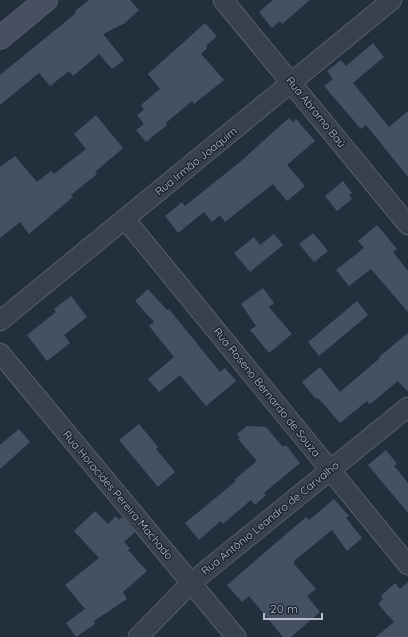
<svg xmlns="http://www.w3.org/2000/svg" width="408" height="637" viewBox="0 0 408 637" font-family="Quicksand,sans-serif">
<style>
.building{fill:#455162}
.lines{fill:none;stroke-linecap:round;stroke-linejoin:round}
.minor-casing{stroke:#565f6c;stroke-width:21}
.secondary-casing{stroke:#565f6c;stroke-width:24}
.minor{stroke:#38414e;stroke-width:19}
.secondary{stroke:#465061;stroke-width:22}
.labels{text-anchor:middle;stroke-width:3;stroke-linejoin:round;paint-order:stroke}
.street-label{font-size:11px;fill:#b4bcc9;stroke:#1d2633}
</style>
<rect width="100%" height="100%" fill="#242f3e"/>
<g class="building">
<path d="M89 0H130L139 10 125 23 103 34 124 60 112 69 99 54 73 76 69 71 50 86 39 73 0 105V75L76 13 75 11Z"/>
<path d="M273 0H310L282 24 280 21 272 28 259 12Z"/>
<path d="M205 23 217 36 206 46 207 48 201 54 224 80 194 104 192 101 166 123 167 125 146 142 136 130 144 124 137 115 144 110 141 105 160 89 148 74Z"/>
<path d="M373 43 384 57 353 83 389 127 408 111V177L366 125 361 129 324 86 333 79 327 71 341 60 346 66Z"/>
<path d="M96 115 123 148 95 172 97 174 71 195 73 197 29 234 20 222 0 238V167L15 156 37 182 51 171 54 174 86 149 74 134Z"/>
<path d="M289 118 293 122 296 119 315 141 287 165 305 186 287 201 273 184 225 222 220 215 212 222 204 212 178 233 165 216 182 202 185 206 241 161Z"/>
<path d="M343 181 352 193 349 195 352 199 337 211 325 196Z"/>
<path d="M377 225 397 249 393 252 408 271V312L371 269 349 286 336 270 364 248 358 241Z"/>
<path d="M313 233 328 251 314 262 299 244Z"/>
<path d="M274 234 283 245 250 272 234 253 254 237 260 245Z"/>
<path d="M263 288 274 303 269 307 292 334 269 353 250 330 256 326 241 304Z"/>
<path d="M148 289 167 310 169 309 220 372 225 368 236 381 206 406 180 375 159 392 148 379 174 357 149 326 154 322 135 301Z"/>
<path d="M71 296 87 317 64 335 70 343 47 361 27 335 56 312 54 309Z"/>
<path d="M357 301 368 315 319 356 308 342Z"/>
<path d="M408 333V392L398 381 370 404 367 401 340 423 318 398 316 399 302 382 320 367 340 392 380 358 379 357Z"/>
<path d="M139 424 158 447 156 449 175 472 158 487 119 440Z"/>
<path d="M247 426 266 427 283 447 286 445 300 463 264 493 266 495 255 505 251 500 223 524 221 521 199 540 185 523 236 481 234 480 257 461 238 439 240 437 237 434Z"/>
<path d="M19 429 30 442 0 469V445Z"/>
<path d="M386 450 397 464 394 466 408 483V513L368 465Z"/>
<path d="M334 499 349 516 346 518 362 538 347 551 332 530 294 561 295 563 294 564 316 589 307 596 320 612 291 637H283L249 596 242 602 227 585 306 517 309 520Z"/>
<path d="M95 511 108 524 116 516 119 520 122 517 135 532 124 542 130 548 128 550 147 571 123 592 127 599 94 621 95 624 76 637 66 623 85 609 65 585 99 558 74 531Z"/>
<path d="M408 582V637H376L394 622 378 604 383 599 381 596 395 583 400 589Z"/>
</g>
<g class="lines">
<g class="minor-casing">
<g id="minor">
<path d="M223 0 408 225"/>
<path d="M125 219 408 565"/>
<path d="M0 321 392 0"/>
<path d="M0 353 236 637"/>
<path d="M138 637 191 583 408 407"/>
</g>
</g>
<g class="secondary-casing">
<path id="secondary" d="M0 38 46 0"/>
</g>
<use href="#minor" class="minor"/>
<use href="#secondary" class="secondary"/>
</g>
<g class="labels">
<g class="street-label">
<text transform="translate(316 112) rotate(51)" y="4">Rua Abramo Baú</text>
<text transform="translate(196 161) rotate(-39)" y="4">Rua Irmão Joaquim</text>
<text transform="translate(267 392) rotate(51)" y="4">Rua Roseno Bernardo de Souza</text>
<text transform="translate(118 495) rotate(50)" y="4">Rua Horacides Pereira Machado</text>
<text transform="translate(270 518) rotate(-39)" y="4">Rua Antônio Leandro de Carvalho</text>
</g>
</g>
<path d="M264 613v6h58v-6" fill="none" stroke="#b4bcc9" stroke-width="2"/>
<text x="270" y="613" font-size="12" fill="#b4bcc9" stroke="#1d2633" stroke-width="3" paint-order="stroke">20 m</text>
</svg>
